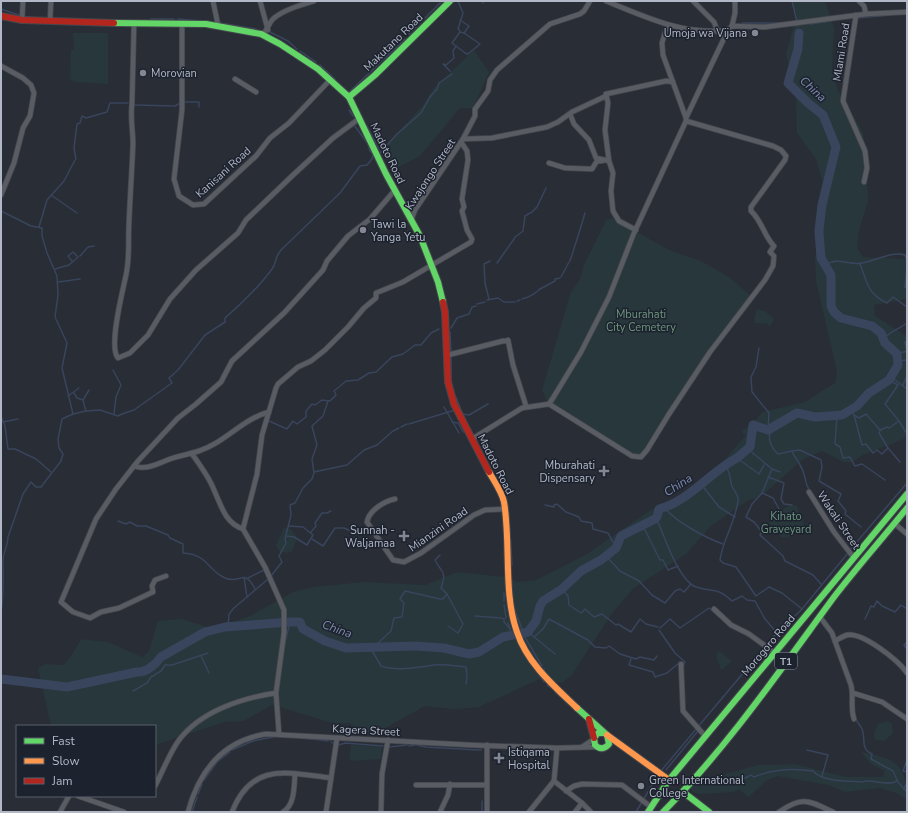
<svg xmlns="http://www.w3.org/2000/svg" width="908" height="813" viewBox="0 0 908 813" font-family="'Nunito Sans',sans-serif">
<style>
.green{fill:#27373b}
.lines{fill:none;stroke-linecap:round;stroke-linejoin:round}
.stream{stroke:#39445d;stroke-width:1.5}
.river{stroke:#39445d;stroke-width:9}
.street-casing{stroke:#45484e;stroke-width:6}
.fast-casing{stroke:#45484e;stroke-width:8}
.slow-casing{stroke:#45484e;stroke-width:8}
.jam-casing{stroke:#45484e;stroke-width:8}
.street{stroke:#595c63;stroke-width:4.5}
.fast{stroke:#63d668;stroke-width:6}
.slow{stroke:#ff974d;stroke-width:6}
.jam{stroke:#b3261e;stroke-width:6}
.poi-dot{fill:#838793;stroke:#1d222f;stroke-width:1.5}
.labels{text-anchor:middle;stroke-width:3;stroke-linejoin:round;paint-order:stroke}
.shield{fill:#1d222f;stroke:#868b99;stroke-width:1}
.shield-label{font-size:10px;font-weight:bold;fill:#b3b8c6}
.poi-label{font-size:11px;fill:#b3b8c6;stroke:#1d222f;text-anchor:start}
.street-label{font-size:11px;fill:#b3b8c6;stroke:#1d222f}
.park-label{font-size:11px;fill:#6c957b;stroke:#1d222f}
.water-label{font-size:12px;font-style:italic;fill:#7d8bab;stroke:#1d222f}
</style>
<rect width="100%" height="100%" fill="#292d35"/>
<g class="green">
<path d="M792 1H825L834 28 832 68 838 91 863 132 866 153 868 201 859 231 857 248 863 257 907 259V299L874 305 875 316 907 336V435L904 439 863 455 852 462H844L822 451 802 460 763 495 747 501 711 526 686 554 634 588 613 612 571 676 562 683 552 682 544 677 479 707 454 709 425 706 373 735 358 731 350 723 336 724 272 705 244 721 225 722 155 745V726H51L38 668 45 664 63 665 70 658 81 639 108 642 142 657 149 651 158 621 182 619 214 629 250 616 293 592 313 587 364 582 425 585 457 572 506 577 517 582 536 580 587 554 649 511 707 481 746 435 742 433 743 430 747 428 754 419 756 420 762 412 805 402 836 382 837 371 816 281 815 260 825 189 816 159 797 133 796 96 786 54 797 16Z"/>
<path d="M73 33H108V84L76 82 70 80 71 50H74Z"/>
<path d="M474 50 489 72 473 108H460L420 156 392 170 382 150 424 104 433 89Z"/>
<path d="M612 218 669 250 701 261 729 277 752 297 703 360 645 453 636 457 595 433 573 416 549 406 542 390 571 292 580 279 584 265 606 220Z"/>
<path d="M757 309 765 311 774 319 770 327 768 324 755 323 754 319Z"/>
<path d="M790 505 797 506 806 530 794 532 793 536 782 538 776 532 774 533 769 523 773 515Z"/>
<path d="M284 527 292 530 297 538 292 551 287 553 279 551 276 545Z"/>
<path d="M719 651 732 661 722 670 720 668 716 655Z"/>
<path d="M888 721 892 724 893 733 884 741 875 740 874 734 878 724Z"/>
<path d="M351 745 382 747 381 759 351 761 349 758Z"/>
<path d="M861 752C894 758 907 763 907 800L896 793 880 788 845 792 829 785 777 776 766 781 749 797 738 789 734 792 700 794 692 792 690 786 698 776 714 777 758 765 795 764 846 777H883L885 771 871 764Z"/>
</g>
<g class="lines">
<g class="stream">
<path d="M458 1 463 13 458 29 460 31"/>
<path d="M482 1 483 3"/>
<path d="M792 1 798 26"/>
<path d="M1 9 22 16"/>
<path d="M23 17 39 18"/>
<path d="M857 18 891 15"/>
<path d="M151 19H174"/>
<path d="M178 19 200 21"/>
<path d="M460 20 469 26 464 33 460 32 452 43 465 53 468 54 480 44 464 33"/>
<path d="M220 23 256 29"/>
<path d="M742 23H780"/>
<path d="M811 24 830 21"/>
<path d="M723 28 729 26"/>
<path d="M270 32 288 41 297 49"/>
<path d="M409 34 442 1"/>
<path d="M300 51 316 62"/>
<path d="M320 65 335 79"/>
<path d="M450 71 443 64 446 65 454 58 453 51 456 46"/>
<path d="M348 93 405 39"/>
<path d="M134 105 175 106 182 102H199V107"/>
<path d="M349 110 353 116"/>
<path d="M367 126 379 149"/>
<path d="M380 153 397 134 421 113 430 97 437 89 439 83 452 74"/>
<path d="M76 159 74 148 77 124 80 123 82 116 86 118 107 112 110 103H128"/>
<path d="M51 195 77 213"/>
<path d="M1 211 31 226 42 228V236L47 253 57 276 58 295 55 317 67 343 62 368 73 414 62 419 58 439 59 448 63 454 61 461 41 487H36L31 482 23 494 8 537C8 546 3 552 3 561 3 578 4 595 1 612"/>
<path d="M531 213 537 207 546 188"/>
<path d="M39 227 47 200 64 181 75 160"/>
<path d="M523 230 525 216 530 213"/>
<path d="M579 233 585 213"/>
<path d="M514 238 523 231"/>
<path d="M80 256 88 247 94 246"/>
<path d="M72 261 68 256 73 252 78 257"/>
<path d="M570 261 579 233"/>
<path d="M497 263 514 239"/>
<path d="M860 264C868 284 867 293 887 303L893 297 907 307"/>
<path d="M826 265C837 256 849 266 862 263 876 261 891 251 905 255L907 260"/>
<path d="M907 267 905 287 907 288"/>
<path d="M55 269 69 265 77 258"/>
<path d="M561 277 569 262"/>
<path d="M58 282 80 279"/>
<path d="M540 289 555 281V279L560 278"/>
<path d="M489 299 485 283 484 264 490 261"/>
<path d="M522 299C528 298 536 293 540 289"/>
<path d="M487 300 498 298 504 302"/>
<path d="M517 301 520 300"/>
<path d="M505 302H515"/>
<path d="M477 304 485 302"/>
<path d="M451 328 457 318 469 314 472 307 476 306"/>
<path d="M450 332 451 352"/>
<path d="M884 338C891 331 899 329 907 323"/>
<path d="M759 348 756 367 751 377 752 392 769 413 768 430"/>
<path d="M897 354 907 351 905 342 907 341"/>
<path d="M898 361 907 360"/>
<path d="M113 370 121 385 116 397 114 414"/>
<path d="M451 374V356"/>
<path d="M891 377 907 389"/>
<path d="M889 380 898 385 885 404 899 421"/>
<path d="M903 385 907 376"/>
<path d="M74 393 77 398 83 400"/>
<path d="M68 396 79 388"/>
<path d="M456 397 463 415"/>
<path d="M444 407 459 433"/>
<path d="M851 410 854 415 859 418 866 414 880 430 887 427 889 428 899 421 907 434"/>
<path d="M86 411 100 410 118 416 122 414 134 410 172 383 169 378 178 370 205 335 225 322V318C242 303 259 287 272 269 277 263 274 258 281 250L340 193 360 166 367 165 372 159 373 154 370 151 368 144 354 125"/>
<path d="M73 414 86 411 83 400 89 390"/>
<path d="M462 414 469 415 488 404"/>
<path d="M854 415 862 445 866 444 873 453 877 450 882 454 888 448 900 462"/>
<path d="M1 416 5 426 8 449H15L36 459 51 472"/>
<path d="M837 416 835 444 840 447 843 458 850 457 855 466 862 464 885 480"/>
<path d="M269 421 287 429 293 421 297 424 306 417V411L312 404 315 405 322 400 330 401 336 395 334 391 346 381 358 380 369 373 376 372 392 357 403 354 415 345H421L431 333 439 329"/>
<path d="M3 422 18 419"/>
<path d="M452 422 458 423 463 432"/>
<path d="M409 424 455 410"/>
<path d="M401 427 407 424"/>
<path d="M771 430C767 438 771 448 778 454L792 451C794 457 799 461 801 467 806 475 804 483 810 491"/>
<path d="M880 431 879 433 888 448"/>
<path d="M748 449 772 469 762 493 773 498 779 509"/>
<path d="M792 451 800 450 821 460 822 467 819 481 841 494 838 501 846 511 845 514 861 527"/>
<path d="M737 458 759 474 764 465"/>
<path d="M725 466C730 471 730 477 731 483 732 489 739 495 738 500 736 521 723 539 720 560L723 563 736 567 756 596 769 587 782 593 802 609"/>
<path d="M772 469 780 472"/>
<path d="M314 472 347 465 364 450 377 445 393 431 399 428"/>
<path d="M768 477 784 483 781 499 784 504 792 505"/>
<path d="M701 484 719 507 735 517"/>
<path d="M762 493 752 504 746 517 754 522 762 532 760 535 783 556 785 561 813 575 821 584"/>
<path d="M545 505 554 507V505L557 504 566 512 579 517 581 521 592 523 593 529 608 533 616 548"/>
<path d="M665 508C676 522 706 538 723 544"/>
<path d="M655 519 658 522C665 538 679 581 696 587 713 593 716 586 732 601L742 596 747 600 755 601 765 619 777 633"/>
<path d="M118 521 126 524 130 522 137 526H146L168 535 170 538 183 544V553C209 555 206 569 225 578 240 585 244 567 255 589"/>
<path d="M643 526 660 560H663L668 570 678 566"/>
<path d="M311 532 316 526 315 523 322 513H327L331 511"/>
<path d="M510 532 512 565"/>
<path d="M287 536 294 537 307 545 313 535 303 527 289 526"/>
<path d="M312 539 323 546 335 528H344L351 531"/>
<path d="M850 550 907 483"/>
<path d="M605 555 620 571 639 581 652 595 665 603 675 591 680 589 684 592 691 584"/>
<path d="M271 576 282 562 279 556 286 543 285 539 291 515 290 505 295 503 303 488 312 479 314 473 312 459 317 445 312 426 323 416 328 401"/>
<path d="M244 577 247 597"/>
<path d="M248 578 264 570"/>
<path d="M562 589 568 596 569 605 581 613 585 609 594 617 602 614 616 625 618 624 631 632 640 619 646 624 658 627"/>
<path d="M447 594 463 624 458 633 448 626"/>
<path d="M504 601V593"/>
<path d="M504 605 506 618"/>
<path d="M514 608 526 639 542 666"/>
<path d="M475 616 501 618 504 619V622L510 629"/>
<path d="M865 619 871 606 874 607 877 601 882 606 895 612 901 605 907 609"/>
<path d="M508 623 512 635"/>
<path d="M228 627 229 614 234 608 267 580"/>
<path d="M660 628 670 619 680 628 709 608 719 617"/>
<path d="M659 630 675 653 685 662 683 667"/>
<path d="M528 632 555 654"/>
<path d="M534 637 543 629 549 619 588 640 595 647 606 648 609 646 620 654 636 659 640 657 654 660 657 656"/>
<path d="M284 646 290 622"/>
<path d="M370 647 381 666C396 671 412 668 428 666 440 663 454 666 466 667L467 676"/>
<path d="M377 647V644L391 631 394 618 402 617 404 603 400 599 405 591 440 599H443L447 594 441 588C447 570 442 574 435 560L440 555"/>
<path d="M906 648 904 645 907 642"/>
<path d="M524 653 527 657"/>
<path d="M201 656 209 673"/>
<path d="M631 659 629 665 653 672 655 677 667 673 679 663"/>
<path d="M534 667 544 682"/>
<path d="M544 669 545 671"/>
<path d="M466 684 467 677"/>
<path d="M547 685 551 688"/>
<path d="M133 691 147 683 151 677 161 671 165 665H172L208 653"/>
<path d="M555 692 585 719"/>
<path d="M855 718C857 722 860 725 862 729 866 739 860 749 872 754L871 759 893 771 898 782 907 792"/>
<path d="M301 738 311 739"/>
<path d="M312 739 328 741"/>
<path d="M331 742 334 744"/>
<path d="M339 745 345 743 383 746"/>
<path d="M417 745 426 747 478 750"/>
<path d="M409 746 415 745"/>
<path d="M389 747 407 745"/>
<path d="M232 750 253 741 273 737"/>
<path d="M479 750H481"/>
<path d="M807 750 828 755 822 776"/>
<path d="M907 760 903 771 907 772"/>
<path d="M666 770 698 731"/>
<path d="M660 772 776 634 802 609 848 553"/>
<path d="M204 780 217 762 230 752"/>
<path d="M700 783 727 782 732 778H745L751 775 754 777C773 769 793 768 813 771 822 782 849 781 863 782 871 778 886 787 897 781"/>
<path d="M904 789 907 782"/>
<path d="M198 794 202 784"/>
<path d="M192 812 197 797"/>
<path d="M482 812V801"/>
<path d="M636 812 658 775"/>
</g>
<g class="river">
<path d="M799 33 798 49 788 83 808 103 823 115 836 147 822 205 819 230"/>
<path d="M737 458 750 447 753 425 768 430 797 413 815 417 842 415 857 406 869 393 889 380 898 365 897 354 885 343 881 333 872 326 841 318 834 312 831 306V275L821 258 819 232"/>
<path d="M1 679 67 687 137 672C146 673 156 664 161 657L205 632 225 627 290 622H300L303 629 325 641 346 648 415 646 444 648 469 654 479 652 503 637 528 632 536 621 540 606 543 601 562 589 581 571 601 560 616 548 621 536 655 519 657 517 659 509C688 502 710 472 737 458"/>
</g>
<g class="street-casing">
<g id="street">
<path d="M213 1 218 25"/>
<path d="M260 1 268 30"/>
<path d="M606 1C645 17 685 36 728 30L732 26 765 27 866 14 907 12"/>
<path d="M693 1 714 22 718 32"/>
<path d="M859 1 864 6 866 14"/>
<path d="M856 15 843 101 865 151 867 168 864 182"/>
<path d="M22 20 23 1"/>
<path d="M50 21 51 1"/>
<path d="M134 24 132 104C130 118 133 130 133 144 132 170 130 197 129 223 128 240 130 257 126 275 123 290 108 347 118 358L130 353 148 335 170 299 196 270 238 233 246 220 292 176 333 138 360 118"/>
<path d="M182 24V110L174 179 179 196 193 205 204 204 256 156 270 138 289 123 330 80"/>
<path d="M667 26 662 43 663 55 686 118"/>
<path d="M732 26 735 13V1"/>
<path d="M262 35C268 30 268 24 273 19 283 10 301 5 314 1"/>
<path d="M1 66 23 78 31 85 34 93 30 116 23 128 14 163 1 195"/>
<path d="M235 79 256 92"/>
<path d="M606 94 608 103 605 130 609 161 613 173 611 191 613 211 619 221 636 230"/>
<path d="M570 114 574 124 589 140 596 158 609 161"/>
<path d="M463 139 492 138 547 127 558 122 572 112 606 96V94L666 81 673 82"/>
<path d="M549 163 565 168 592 169 597 161H602"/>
<path d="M412 218 415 210 463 139 475 116V109L488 91 490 80 497 70 550 24 580 14 584 11 590 1"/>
<path d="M448 355 503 341H508V340L513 365 526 406"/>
<path d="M549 404 632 456 641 457 647 450 669 414 710 352 765 280 773 266 774 256 770 252 774 246C764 236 762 221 751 211V207L785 160 786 156 781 150 773 146 686 121"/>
<path d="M472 439 522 408 549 404 553 398 581 352 609 297 634 233 686 121V118L728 30"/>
<path d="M192 454C200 465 209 477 214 490 221 505 225 523 243 529"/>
<path d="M134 466C148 471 160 462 173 458 190 453 199 453 216 443 233 433 249 417 269 412"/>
<path d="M809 492 834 532 854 558"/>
<path d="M395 499C385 501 369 510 367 522L393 560 404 562 421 553 474 515 485 510 506 509"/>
<path d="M895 524 907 534"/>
<path d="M166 576 155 580 152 586 153 592 119 608 101 612 90 618 73 612 61 602 96 519 116 489 138 461 178 418 196 404 221 382 232 361 284 313 323 270 327 261 348 236 370 219 395 190"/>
<path d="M714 609 731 625 749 634 775 653"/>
<path d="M820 617 832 633 851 685C854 696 850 707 854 719"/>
<path d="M835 641C839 639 843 636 847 635 863 632 899 661 907 673"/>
<path d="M681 664 683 711 705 736"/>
<path d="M853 693 882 702 907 719"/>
<path d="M279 734 276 693 284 633V610L265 567 243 529 257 474 262 435 276 388 278 384 298 367 311 361 325 350 348 327 364 308 376 298V293L403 282 471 242 472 239 467 230 462 211 464 207 462 199 468 160 467 151 461 142"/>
<path d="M582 747 594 739"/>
<path d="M554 781 582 803 591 812"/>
<path d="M554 781 557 748"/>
<path d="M416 785H486"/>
<path d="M155 786C163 771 169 754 179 740 201 711 242 698 276 693"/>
<path d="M566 791 574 786 582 784 622 785 651 807"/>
<path d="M78 796 124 812"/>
<path d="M60 812 69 796"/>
<path d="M188 812C199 771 223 741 266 734L470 745 557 748 597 747"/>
<path d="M232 812C252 761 288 773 331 778"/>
<path d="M283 812C295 805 294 786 295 774"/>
<path d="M326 812 337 738"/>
<path d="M381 812 382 774 388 740"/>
<path d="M440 812 448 795 450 784"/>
<path d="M487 812V745"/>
<path d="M529 812 554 781"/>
<path d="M575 812 582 803"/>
<path d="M779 812C803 795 809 801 833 812"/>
</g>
</g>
<g class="fast-casing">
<g id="fast">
<path d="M114 23 206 24 261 34 280 44 318 69 349 97 386 174 420 236 438 282 443 302"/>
<path d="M349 97 375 75 450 1"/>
<path d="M577 708 607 735 609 744C605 749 600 750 595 745L594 738 598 733H604"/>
<path d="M683 792 709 812"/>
<path d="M648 812 669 780 907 494"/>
<path d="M663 812C726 749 781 669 834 597 857 567 883 538 907 508"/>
</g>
</g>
<g class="slow-casing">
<g id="slow">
<path d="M489 472C494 481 502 492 504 502 511 543 503 593 517 632 527 663 554 686 577 708"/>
<path d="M607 735 669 780"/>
</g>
</g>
<g class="jam-casing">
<g id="jam">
<path d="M1 16 22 20 114 23"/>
<path d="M443 302 445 312 448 382 454 404 489 472"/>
<path d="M589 719 594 738"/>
</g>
</g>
<use href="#street" class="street"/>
<use href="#fast" class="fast"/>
<use href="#slow" class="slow"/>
<use href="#jam" class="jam"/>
</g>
<g class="poi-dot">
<circle cx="755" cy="33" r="4"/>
<circle cx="143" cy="73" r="4"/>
<circle cx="363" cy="230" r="4"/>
<path d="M602 465h4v4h4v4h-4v4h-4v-4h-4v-4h4z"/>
<path d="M402 530h4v4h4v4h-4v4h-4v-4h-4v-4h4z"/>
<path d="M497 752h4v4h4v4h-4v4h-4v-4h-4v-4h4z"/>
<circle cx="641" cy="786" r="4"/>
</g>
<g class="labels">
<rect class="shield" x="775" y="653" width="22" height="16" rx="3"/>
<g class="shield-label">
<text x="786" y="665">T1</text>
</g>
<g class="poi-label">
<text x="747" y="37" text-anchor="end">Umoja wa Vijana</text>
<text x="151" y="77">Morovian</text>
<text x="371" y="228">Tawi la<tspan x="371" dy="13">Yanga Yetu</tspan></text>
<text x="595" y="469" text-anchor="end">Mburahati<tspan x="595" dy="13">Dispensary</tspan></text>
<text x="395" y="534" text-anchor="end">Sunnah -<tspan x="395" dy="13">Waljamaa</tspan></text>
<text x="508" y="756">Istiqama<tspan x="508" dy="13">Hospital</tspan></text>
<text x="649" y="784">Green International<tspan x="649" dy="13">College</tspan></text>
</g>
<g class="street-label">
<text transform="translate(393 42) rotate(-44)" y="4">Makutano Road</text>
<text transform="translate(841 52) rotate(-81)" y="4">Mlami Road</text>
<text transform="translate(388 153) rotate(64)" y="4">Madoto Road</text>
<text transform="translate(223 172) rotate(-42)" y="4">Kanisani Road</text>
<text transform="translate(430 174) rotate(-57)" y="4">Kwajongo Street</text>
<text transform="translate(496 464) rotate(63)" y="4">Madoto Road</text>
<text transform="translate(839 520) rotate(56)" y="4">Wakali Street</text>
<text transform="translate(438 529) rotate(-35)" y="4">Mianzini Road</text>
<text transform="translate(768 645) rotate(-50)" y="4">Morogoro Road</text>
<text transform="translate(366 730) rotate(3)" y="4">Kagera Street</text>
</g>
<g class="park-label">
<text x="641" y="318">Mburahati<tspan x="641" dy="13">City Cemetery</tspan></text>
<text x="786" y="520">Kihato<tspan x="786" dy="13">Graveyard</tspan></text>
</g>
<g class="water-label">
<text transform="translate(813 89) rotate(43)" y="4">China</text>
<text transform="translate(678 485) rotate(-33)" y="4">China</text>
<text transform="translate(337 629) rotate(20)" y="4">China</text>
</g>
</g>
<rect width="908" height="813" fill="none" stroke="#b3b8c6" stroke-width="4"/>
<rect x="16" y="725" width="140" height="72" fill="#1d222f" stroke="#595e6b"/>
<rect x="24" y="738" width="20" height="6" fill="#63d668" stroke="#595e6b"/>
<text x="52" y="745" font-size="12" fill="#b3b8c6">Fast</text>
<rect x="24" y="758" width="20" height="6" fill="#ff974d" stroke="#595e6b"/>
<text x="52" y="765" font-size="12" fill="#b3b8c6">Slow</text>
<rect x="24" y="778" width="20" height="6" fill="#b3261e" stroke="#595e6b"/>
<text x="52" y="785" font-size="12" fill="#b3b8c6">Jam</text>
</svg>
